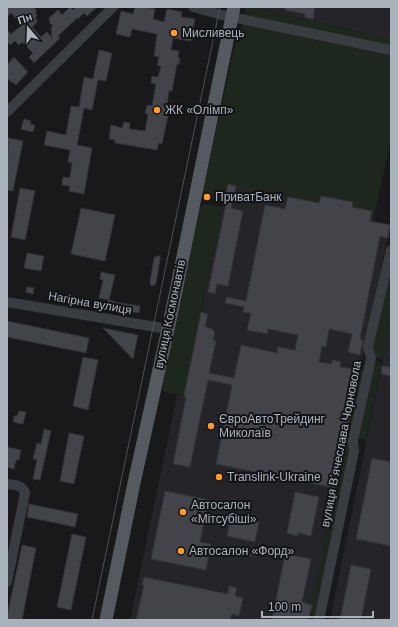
<svg xmlns="http://www.w3.org/2000/svg" width="398" height="627" viewBox="0 0 398 627" font-family="Arial,sans-serif">
<style>
.built{fill:#252529}
.green{fill:#1e271e}
.building{fill:#434449;stroke:#333338}
.lines{fill:none;stroke-linecap:round;stroke-linejoin:round}
.minor{stroke:#393c41;stroke-width:10}
.major{stroke:#555960;stroke-width:13}
.tram{stroke:#4c5056;stroke-width:1}
.poi-dot{fill:#ff9a2d;stroke:#141417;stroke-width:1.5}
.labels{text-anchor:middle;stroke-width:4;stroke-linejoin:round;paint-order:stroke}
.poi-label{font-size:12px;fill:#aab2bc;stroke:#141417;text-anchor:start}
.street-label{font-size:12px;fill:#aab2bc;stroke:#141417}
</style>
<rect width="100%" height="100%" fill="#19191b"/>
<g class="built">
<path d="M251 7H391V39Z"/>
<path d="M228 183 319 203 321 196 353 202 352 207 375 211 373 222 390 225 312 605 308 620H130L177 395 184 396Z"/>
<path d="M391 322V620H330L380 375Z"/>
</g>
<g class="green">
<path d="M243 7H251L391 39V48L247 16Z"/>
<path d="M247 24 391 53V139L375 211 352 207V202L321 196 319 203 228 184 224 200C217 199 206 200 203 191L238 31 243 25Z"/>
<path d="M204 204 223 207 184 396 165 392 162 387 198 211 200 207Z"/>
<path d="M391 271V322L383 360 375 357 372 351Z"/>
<path d="M375 362 382 363 366 440 358 438Z"/>
<path d="M361 369 364 370 351 445 316 620H308Z"/>
</g>
<g class="building">
<path d="M7 7H33L37 11 35 13 37 15 35 18 38 21 32 27 41 37 47 32 52 38 51 28 53 26 50 23 49 18 58 10 62 15 70 7 73 10 76 7H97L87 16 84 13 78 19 77 18 58 36 60 38 34 63 29 57 33 53 22 42 19 45 15 41 10 45 7 41V30L11 34 22 25 11 13 7 17Z"/>
<path d="M135 7H143L155 9 153 19 164 22 167 9 182 12 181 17 195 19 191 41 173 38 171 50 179 51 178 58H180L179 64H177L172 91H169L167 104 170 105 167 120 162 144 159 143 157 150 115 143V140L109 139 111 125 122 128 124 122 130 123 129 129 145 131 148 114 145 113 147 105 152 106 156 84 151 83 152 76 158 77 161 66 157 65 159 57 154 56 157 34 132 29 130 37 116 34 121 11 133 14Z"/>
<path d="M285 7H315L313 19 304 17 305 14 285 10Z"/>
<path d="M99 50 112 53 106 81 98 80 92 110 84 108 77 145 92 148 84 194 69 191 70 186 62 185 63 177 70 178 72 163 68 162 70 150 44 145 47 131 66 135 71 106 79 107 84 77 93 79Z"/>
<path d="M14 57 28 72 16 85 13 82 12 83 7 78V65Z"/>
<path d="M24 119 31 121 30 124 35 125 33 132 21 129Z"/>
<path d="M8 138 23 141 13 191 7 190Z"/>
<path d="M228 184 236 186 231 208 243 211 228 286 217 284 215 294 208 292 227 199 225 198Z"/>
<path d="M20 188 35 191 25 240 11 237Z"/>
<path d="M321 196 353 202 352 207 372 211 370 221 390 225 388 238 380 236 360 339 363 340 360 355 348 352 352 334 329 329 326 347 322 346 319 362 332 364V360L341 362 340 367 359 370 335 488 216 464 232 385 208 380 190 467 173 464 186 397 184 396 201 312 208 314 205 327 212 329 215 332 213 340 216 341 209 373 234 378 241 345 277 353 278 347 295 350 298 335 268 329 267 334 247 330 251 313 243 312 244 307 225 303 227 297 246 301 265 205 285 209 288 197 319 203Z"/>
<path d="M81 208 115 215 105 261 71 254Z"/>
<path d="M27 253 44 256 41 271 24 268Z"/>
<path d="M157 256H160V259L156 283 155 285 151 286 150 282 154 258Z"/>
<path d="M101 272 115 275 109 300 99 298 103 280 100 279Z"/>
<path d="M27 287 34 288 33 294 26 292Z"/>
<path d="M108 300 114 301V302L140 306 139 313 110 308V306H107Z"/>
<path d="M7 321 89 338 86 353 7 337Z"/>
<path d="M103 328 138 335 133 359Z"/>
<path d="M83 357 98 360 88 410 73 406Z"/>
<path d="M382 366 391 367V376L381 374Z"/>
<path d="M19 411 26 412 23 424 13 422 14 416H17Z"/>
<path d="M44 429 51 431 40 480 33 479 37 460 33 459 37 443 41 444Z"/>
<path d="M69 433 84 436 74 484 60 481Z"/>
<path d="M7 447 21 450 19 460H16L14 469 7 467Z"/>
<path d="M372 458 391 462V546L356 539Z"/>
<path d="M165 491 209 500 200 542 211 544 206 570 151 559Z"/>
<path d="M295 492 319 497 311 536 298 533V536L287 533Z"/>
<path d="M29 504 78 514 75 527 27 517Z"/>
<path d="M231 517 259 522 255 542 227 536Z"/>
<path d="M72 534 86 537 71 610 57 607Z"/>
<path d="M22 545 36 548 22 620H10L7 619V617Z"/>
<path d="M252 547 258 549 256 557 250 556Z"/>
<path d="M285 554 311 559 302 602 312 605 308 620H272Z"/>
<path d="M351 565 371 569 361 620H340Z"/>
<path d="M144 577 228 594 229 586 237 588 235 596 243 598 239 616 232 614 230 620H136L144 585H142Z"/>
</g>
<g class="lines">
<g class="minor">
<path d="M193 7 222 15 391 50"/>
<path d="M7 112 113 7"/>
<path d="M7 302 168 329"/>
<path d="M7 484C15 485 23 485 25 493L7 582"/>
<path d="M319 620 354 451 353 441 371 358 368 347 391 250"/>
</g>
<path class="major" d="M106 620 134 483 170 320 234 7"/>
<path class="tram" d="M92 620 220 7"/>
</g>
<g class="poi-dot">
<circle cx="174" cy="33" r="4"/>
<circle cx="157" cy="110" r="4"/>
<circle cx="207" cy="197" r="4"/>
<circle cx="211" cy="426" r="4"/>
<circle cx="219" cy="477" r="4"/>
<circle cx="183" cy="512" r="4"/>
<circle cx="181" cy="551" r="4"/>
</g>
<g class="labels">
<g class="poi-label">
<text x="182" y="37">Мисливець</text>
<text x="165" y="114">ЖК «Олімп»</text>
<text x="215" y="201">ПриватБанк</text>
<text x="219" y="423">ЄвроАвтоТрейдинг<tspan x="219" dy="14">Миколаїв</tspan></text>
<text x="227" y="481">Translink-Ukraine</text>
<text x="191" y="509">Автосалон<tspan x="191" dy="14">«Мітсубіші»</tspan></text>
<text x="189" y="555">Автосалон «Форд»</text>
</g>
<g class="street-label">
<text transform="translate(90 303) rotate(10)" y="4">Нагірна вулиця</text>
<text transform="translate(170 314) rotate(-78)" y="4">вулиця Космонавтів</text>
<text transform="translate(341 444) rotate(-79)" y="4">вулиця Вʼячеслава Чорновола</text>
</g>
</g>
<rect width="398" height="627" fill="none" stroke="#aab2bc" stroke-width="16"/>
<g transform="translate(28 28) rotate(341)" stroke="#141417" stroke-width="3" paint-order="stroke">
<path d="M0-3L7 15L0 10L-7 15Z" fill="#aab2bc"/>
<text y="-6" font-size="11" font-weight="bold" text-anchor="middle" fill="#aab2bc">Пн</text>
</g>
<path d="M262 611v6h111v-6" fill="none" stroke="#aab2bc" stroke-width="2"/>
<text x="268" y="611" font-size="12" fill="#aab2bc" stroke="#141417" stroke-width="3" paint-order="stroke">100 m</text>
</svg>
